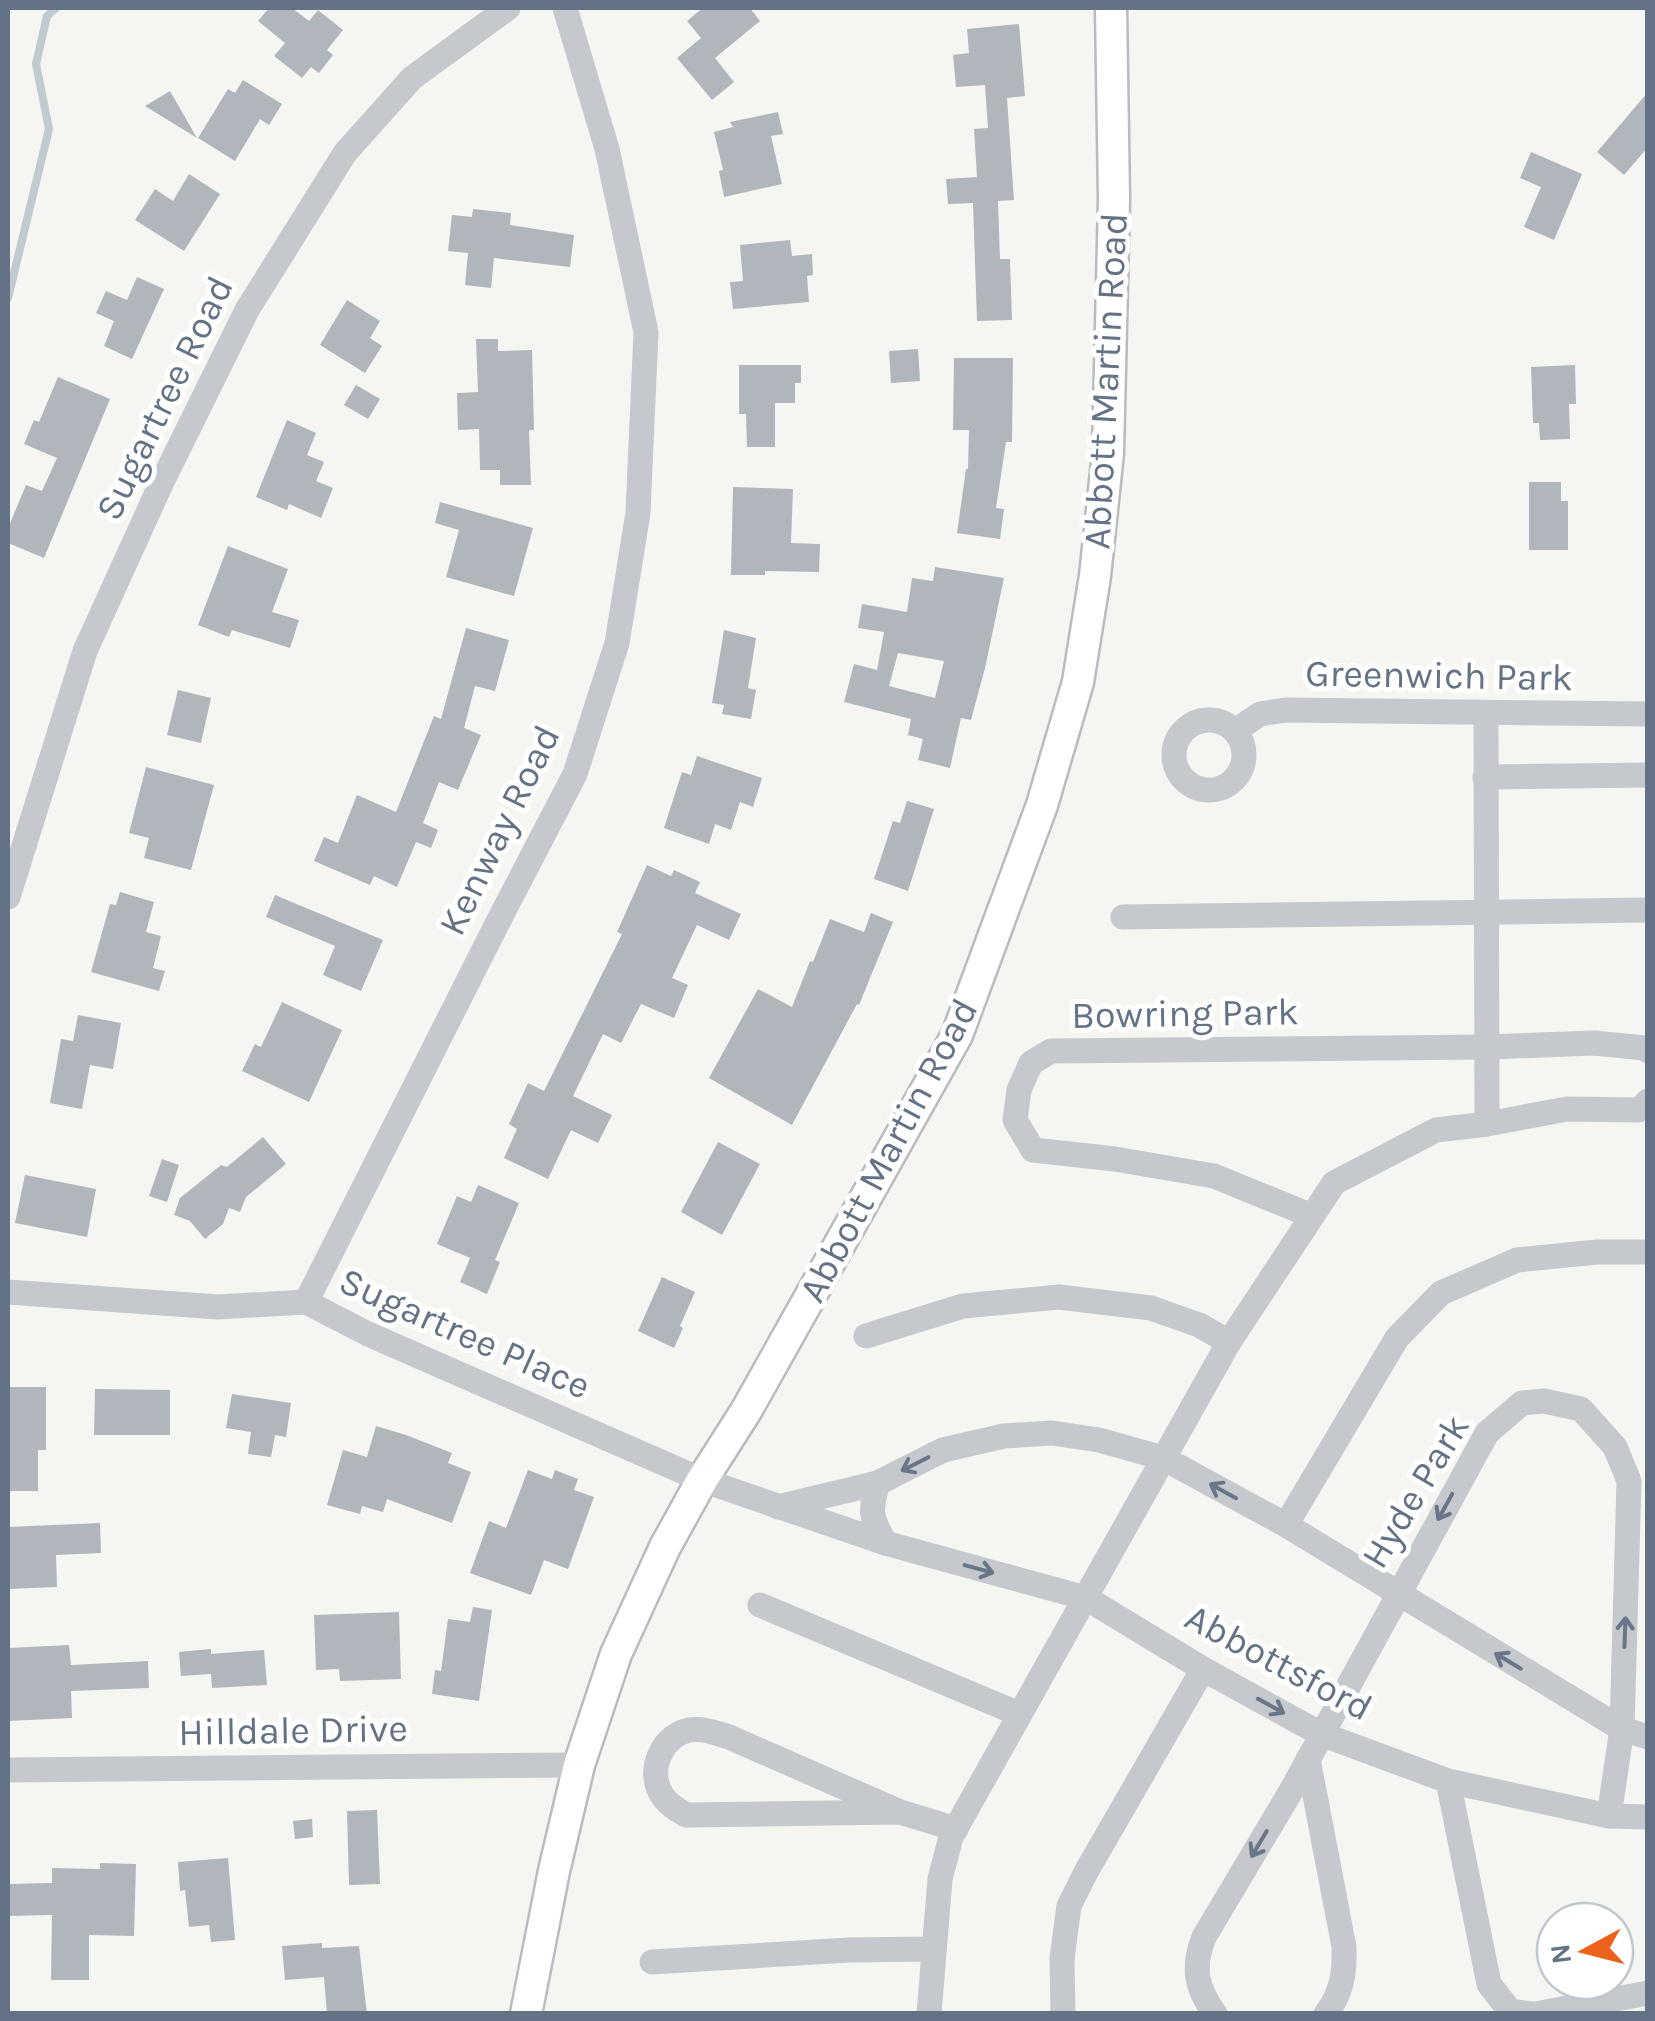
<svg xmlns="http://www.w3.org/2000/svg" width="1655" height="2021" viewBox="0 0 1655 2021" font-family="Karla,sans-serif">
<style>
.lines{fill:none;stroke-linecap:round;stroke-linejoin:round}
.stream{stroke:#c1cad0;stroke-width:8}
.building{fill:#b0b6bc;fill-rule:evenodd}
.major-casing{stroke:#b8bbbf;stroke-width:35}
.minor{stroke:#c5c8cc;stroke-width:25}
.major{stroke:#fff;stroke-width:30}
.oneway{stroke:#687688}
.labels{text-anchor:middle;stroke-width:10;stroke-linejoin:round;paint-order:stroke}
.street-label{font-size:38px;fill:#637284;stroke:#fff}
</style>
<rect width="100%" height="100%" fill="#f5f6f1"/>
<g class="lines">
<path class="stream" d="M8 298 49 129 36 64 47 16 56 8"/>
</g>
<g class="building">
<path d="M269 8H292L309 21 318 10 343 30 327 50 333 55 319 73 311 67 302 78 274 56 285 43 258 21Z"/>
<path d="M703 8H750L760 21 715 58 734 82 712 100 677 58 701 38 687 21Z"/>
<path d="M1019 24 1025 96 1007 98 1014 200 998 201 1000 259H1010L1012 320 977 321 973 203 948 204 946 179 977 177 974 129 988 128 985 85 956 87 953 55 969 53 967 29Z"/>
<path d="M243 80 282 104 269 125 260 119 235 161 198 138 228 89 235 93Z"/>
<path d="M170 91 197 138 145 106Z"/>
<path d="M1648 92V147L1624 175 1597 152Z"/>
<path d="M778 112 783 134 771 136 782 184 724 197 719 171 723 170 714 132 733 127 730 122Z"/>
<path d="M1531 152 1582 174 1554 240 1524 227 1541 187 1520 178Z"/>
<path d="M189 174 220 194 184 251 135 220 155 189 173 201Z"/>
<path d="M473 209 511 213 510 225 574 235 570 267 494 258 491 288 465 285 468 253 448 251 452 215 472 217Z"/>
<path d="M790 240 792 256 812 254 813 275 807 276 809 302 733 309 730 282 743 281 740 245Z"/>
<path d="M137 277 164 289 132 359 104 346 114 321 96 313 106 291 127 300Z"/>
<path d="M347 300 380 321 370 338 382 346 365 373 320 345Z"/>
<path d="M476 339H498V351L532 350 534 430H529L531 485H500V470H480L479 429 458 430 457 393 478 392Z"/>
<path d="M918 349 920 381 891 383 889 351Z"/>
<path d="M954 358H1013L1012 442H1006L996 508 1004 509 1000 539 957 533 966 469H968L969 430H953Z"/>
<path d="M739 365H801V383H795V403H775V447H747L746 414H739Z"/>
<path d="M1575 365 1576 404H1569L1570 439 1540 440 1539 423H1533L1531 367Z"/>
<path d="M58 377 110 399 44 558 8 543V528L26 485 42 491 57 458 24 444 34 420 39 422Z"/>
<path d="M356 385 380 399 368 419 344 405Z"/>
<path d="M287 420 316 433 307 455 324 462 316 481 333 488 321 518 289 504 287 510 256 497Z"/>
<path d="M1529 482H1561V501H1568V550H1529Z"/>
<path d="M733 487 793 489 791 543 820 544 819 572 765 571V575H731Z"/>
<path d="M440 502 533 528 514 596 446 577 459 530 435 523Z"/>
<path d="M228 546 288 569 272 612 299 620 290 648 232 630 229 637 198 625Z"/>
<path d="M935 567 1004 578 985 668 971 720 961 718 950 768 918 760 923 739 908 735 911 719 844 702 854 664 877 670 884 632 858 628 862 604 907 612 912 578 933 581ZM898 653 944 661 935 698 889 686Z"/>
<path d="M466 628 509 640 495 691 475 686 464 728 481 735 458 790 439 782 423 823 438 830 431 848 416 842 397 887 374 876 370 885 314 861 324 837 338 843 357 795 396 812 434 716 441 719Z"/>
<path d="M724 630 756 638 748 688 756 690 751 719 722 714 724 705 712 703Z"/>
<path d="M178 690 211 698 201 743 167 735Z"/>
<path d="M697 756 762 778 753 807 740 802 731 830 715 824 709 844 664 828 682 772 691 775Z"/>
<path d="M146 767 214 785 191 870 144 858 149 838 129 833Z"/>
<path d="M907 801 934 809 908 891 874 879 893 821 900 823Z"/>
<path d="M647 865 671 876 674 870 700 882 695 893 741 914 729 940 697 925 672 978 688 985 674 1018 641 1004 621 1043 603 1034 573 1096 612 1115 598 1143 571 1130 548 1179 504 1158 517 1129 509 1124 528 1083 544 1091 622 934 617 932Z"/>
<path d="M120 892 154 902 146 932 161 936 153 968 165 971 159 991 91 972 110 904 116 905Z"/>
<path d="M275 895 383 940 361 991 323 975 335 946 266 917Z"/>
<path d="M871 913 893 922 859 1005 857 1004 792 1125 709 1078 758 989 792 1007 810 961 813 962 830 919 864 932Z"/>
<path d="M282 1002 342 1030 309 1102 242 1071 255 1044 261 1047Z"/>
<path d="M78 1015 121 1023 113 1069 90 1065 82 1109 50 1103 61 1039 73 1041Z"/>
<path d="M263 1137 286 1164 246 1197 240 1212 229 1208 223 1224 205 1239 190 1221 174 1215 180 1198 221 1165 227 1167Z"/>
<path d="M718 1142 760 1164 722 1235 681 1212Z"/>
<path d="M162 1159 179 1165 167 1202 149 1196Z"/>
<path d="M25 1175 96 1189 87 1237 15 1223Z"/>
<path d="M478 1185 519 1203 495 1260 500 1262 487 1294 460 1282 470 1258 437 1244 457 1196 471 1202Z"/>
<path d="M662 1277 695 1292 680 1326 683 1328 674 1348 638 1331Z"/>
<path d="M8 1387H46V1450H38V1491H9Z"/>
<path d="M95 1389 170 1390V1435H94Z"/>
<path d="M232 1394 291 1403 286 1437 275 1435 271 1457 248 1454 251 1432 226 1428Z"/>
<path d="M376 1426 406 1435 452 1453 448 1463 471 1472 452 1523 387 1499 383 1512 362 1506 360 1514 327 1505 343 1450 367 1457Z"/>
<path d="M528 1470 552 1479 555 1470 578 1479 574 1490 594 1497 568 1569 544 1560 531 1595 470 1573 489 1521 506 1528Z"/>
<path d="M100 1523 101 1553 56 1555 57 1587 8 1589V1527Z"/>
<path d="M473 1607 492 1610 479 1701 432 1694 435 1670 441 1671 448 1619 470 1622Z"/>
<path d="M399 1612 401 1679 340 1681 339 1669 316 1670 314 1615Z"/>
<path d="M69 1645 71 1665 148 1661 149 1688 71 1691 72 1718 8 1721V1648Z"/>
<path d="M211 1649V1654L264 1650 267 1685 212 1688 211 1674 181 1676 179 1652Z"/>
<path d="M377 1810 380 1884 349 1885 347 1811Z"/>
<path d="M312 1819 313 1837 295 1839 293 1821Z"/>
<path d="M228 1858 235 1940 211 1942 209 1925 189 1927 185 1890 180 1891 178 1862Z"/>
<path d="M100 1863 136 1864 134 1936 89 1935V1980H51L52 1915 8 1916V1884L52 1883V1868L100 1869Z"/>
<path d="M322 1943V1948L359 1946 367 2014H327L324 1977 285 1980 282 1946Z"/>
</g>
<g class="lines">
<g class="major-casing">
<path id="major" d="M526 2014 554 1871 579 1765 616 1654 665 1547 702 1480 746 1411 957 1035 1042 805 1078 682 1095 576 1108 453 1114 199 1111 8"/>
</g>
<g class="minor">
<path d="M1486 713 1487 1124"/>
<circle cx="1209" cy="755" r="35"/>
<path d="M1235 731 1260 714 1286 710 1648 714"/>
<path d="M1485 777 1648 775"/>
<path d="M8 897 85 651 160 486 247 310 345 153 412 78 508 8"/>
<path d="M1123 917 1648 910"/>
<path d="M1312 1216 1214 1176 1115 1159 1033 1150 1015 1120 1019 1090 1031 1063 1051 1051 1487 1047 1594 1043 1645 1048 1648 1051"/>
<path d="M8 1292 218 1307 306 1302 368 1334 702 1480 885 1543 1086 1598 1203 1669 1321 1734 1448 1781 1609 1816 1648 1817"/>
<path d="M306 1302 500 918 575 774 617 643 638 513 646 332 607 149 565 8"/>
<path d="M866 1336 963 1306 1059 1297 1151 1308 1199 1325 1229 1342"/>
<path d="M778 1507 878 1483"/>
<path d="M1286 1525 1397 1338 1441 1293 1517 1260 1597 1252H1648"/>
<path d="M885 1543C871 1517 869 1512 878 1483L943 1450 1004 1436 1052 1433 1099 1440 1163 1458 1286 1525 1622 1729 1648 1737"/>
<path d="M760 1605 1019 1714"/>
<path d="M1308 1759 1344 1947C1345 1972 1342 1993 1326 2014"/>
<path d="M8 1770 579 1765"/>
<path d="M1448 1781 1489 1984 1510 2011 1531 2014"/>
<path d="M900 1812 686 1815C674 1808 663 1801 658 1787 650 1763 665 1735 689 1730 704 1728 716 1733 729 1737L900 1812 956 1829"/>
<path d="M652 1962 849 1950 934 1949"/>
<path d="M929 2014 940 1879 951 1837 1229 1342 1334 1183 1436 1130 1487 1124 1567 1109 1639 1110 1648 1101"/>
<path d="M1063 2014 1062 1959 1066 1928 1069 1906 1086 1872 1203 1669"/>
<path d="M1215 2014C1196 1988 1192 1967 1204 1937L1291 1791 1487 1433 1522 1403 1544 1401 1581 1409 1615 1447 1629 1481 1622 1729 1609 1816"/>
<path d="M1535 2014 1648 1993"/>
</g>
<use href="#major" class="major"/>
</g>
<defs><path id="oneway-shaft" d="M-6 0H5M1.5-3L5.5 0L1.5 3" fill="none" stroke-width="1.6" stroke-linecap="round" stroke-linejoin="round" transform="scale(2.5)"/></defs>
<g class="oneway">
<use href="#oneway-shaft" transform="translate(915 1464) rotate(153)"/>
<use href="#oneway-shaft" transform="translate(1223 1491) rotate(-151)"/>
<use href="#oneway-shaft" transform="translate(1445 1507) rotate(119)"/>
<use href="#oneway-shaft" transform="translate(979 1569) rotate(15)"/>
<use href="#oneway-shaft" transform="translate(1625 1632) rotate(-88)"/>
<use href="#oneway-shaft" transform="translate(1508 1661) rotate(-149)"/>
<use href="#oneway-shaft" transform="translate(1271 1706) rotate(29)"/>
<use href="#oneway-shaft" transform="translate(1259 1844) rotate(121)"/>
</g>
<g class="labels">
<g class="street-label">
<text transform="translate(1105 381) rotate(-87)" y="13">Abbott Martin Road</text>
<text transform="translate(164 398) rotate(-64)" y="13">Sugartree Road</text>
<text transform="translate(1439 675) rotate(1)" y="13">Greenwich Park</text>
<text transform="translate(499 830) rotate(-64)" y="13">Kenway Road</text>
<text transform="translate(1185 1013) rotate(-1)" y="13">Bowring Park</text>
<text transform="translate(888 1150) rotate(-62)" y="13">Abbott Martin Road</text>
<text transform="translate(465 1333) rotate(24)" y="13">Sugartree Place</text>
<text transform="translate(1415 1491) rotate(-59)" y="13">Hyde Park</text>
<text transform="translate(1279 1662) rotate(28)" y="13">Abbottsford</text>
<text transform="translate(293 1730) rotate(-1)" y="13">Hilldale Drive</text>
</g>
</g>
<rect width="1655" height="2021" fill="none" stroke="#637284" stroke-width="20"/>
<g transform="translate(1585 1951) rotate(263)"><circle r="48" fill="#ffffff" stroke="#c1c7ce" stroke-width="2.5"/>
<path d="M0-8L18 38L0 25L-18 38Z" fill="#ec611b"/>
<text y="-15" font-size="28" font-weight="bold" text-anchor="middle" fill="#637284">N</text>
</g>
</svg>
